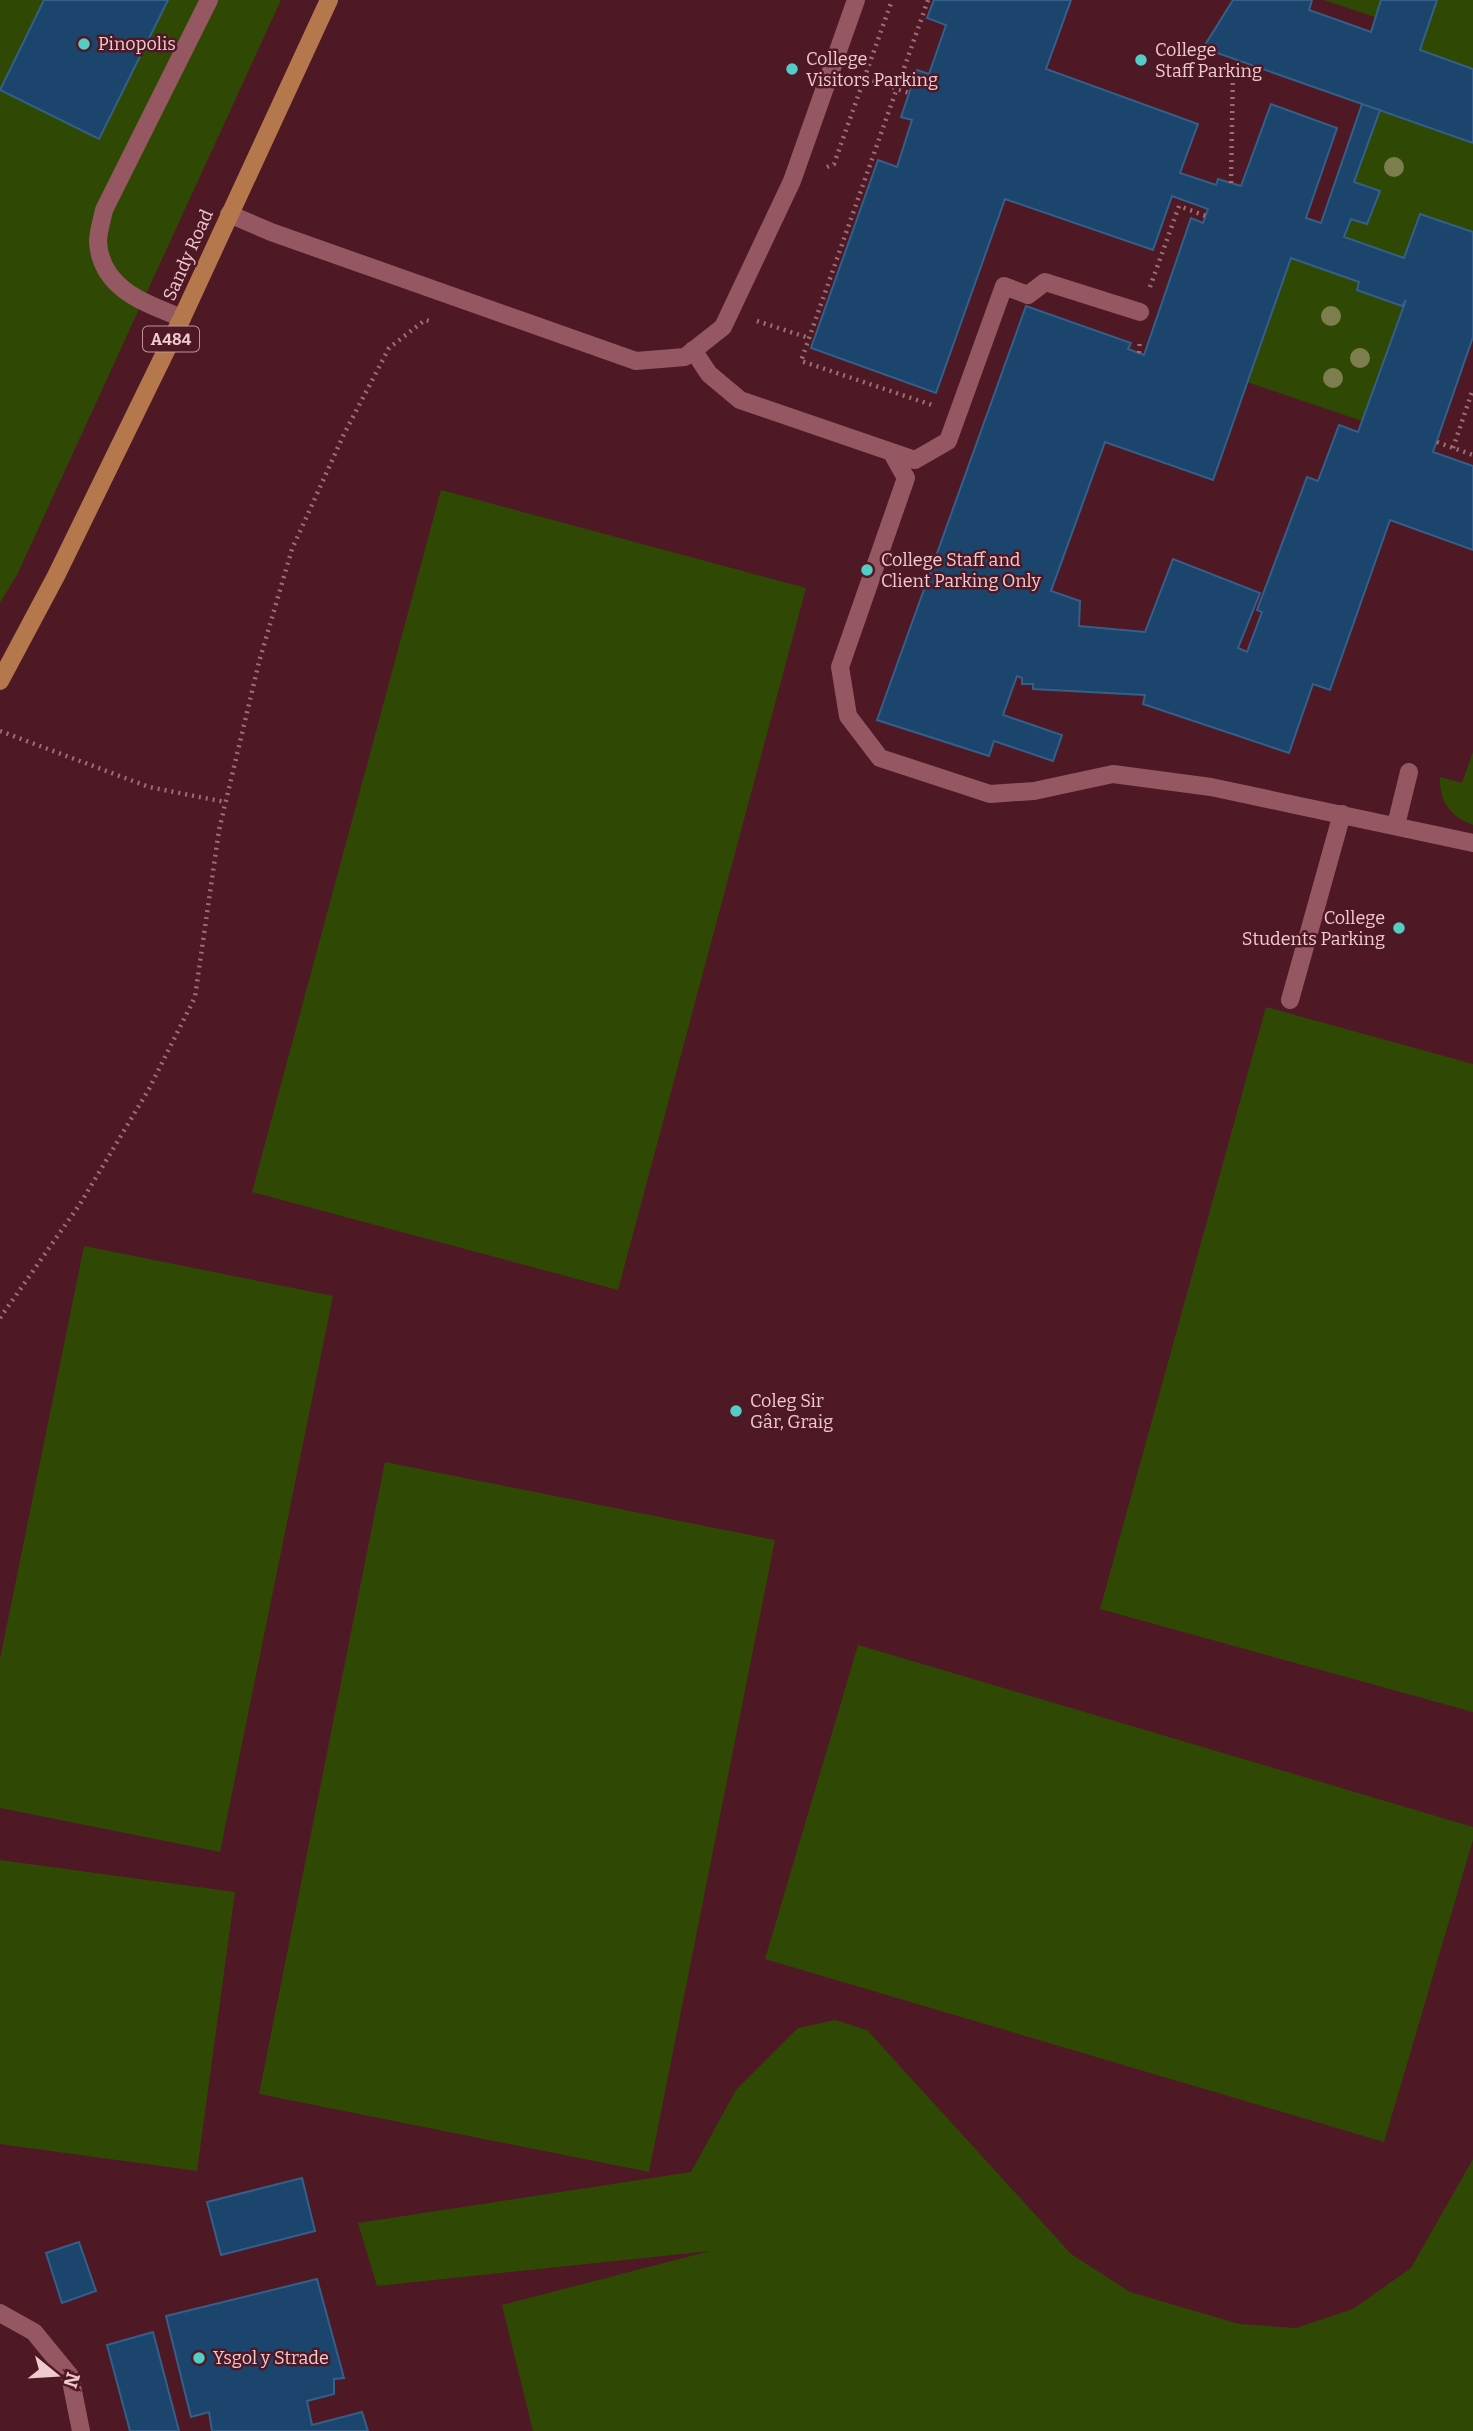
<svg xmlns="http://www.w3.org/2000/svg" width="1473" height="2431" viewBox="0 0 1473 2431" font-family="Bitter,serif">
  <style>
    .green { fill: #2f4905 }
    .building { fill: #1b456d; stroke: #355f88; stroke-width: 2; fill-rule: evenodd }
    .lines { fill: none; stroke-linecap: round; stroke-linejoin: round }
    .path { stroke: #9c6e77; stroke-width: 4.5; stroke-dasharray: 2 5; stroke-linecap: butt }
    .minor { stroke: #955862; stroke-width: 18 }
    .major { stroke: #b5784c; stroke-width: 18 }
    .tree { fill: #7d7e4d }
    .poi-dot { fill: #54cdc6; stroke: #4f1825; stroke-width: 2.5 }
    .labels { text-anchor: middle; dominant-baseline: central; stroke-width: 5; stroke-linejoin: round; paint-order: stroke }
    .shield { fill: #4f1825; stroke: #bf959c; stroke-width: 2 }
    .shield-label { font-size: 16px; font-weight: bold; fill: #efcacf }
    .poi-label { font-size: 18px; fill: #efcacf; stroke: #4f1825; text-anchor: start }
    .street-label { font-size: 18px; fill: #efcacf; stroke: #4f1825 }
  </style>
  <rect width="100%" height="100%" fill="#4f1825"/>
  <path class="green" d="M0 0H281L17 575 0 603Z
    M1324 0H1381L1375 17Z
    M1437 0H1473V69L1420 50Z
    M1380 110 1473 143V232L1420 214 1404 258 1344 237 1351 219 1367 224 1379 191 1354 182Z
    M1291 258 1359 282 1357 290 1402 306 1406 300 1362 421 1247 382Z
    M441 490 806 588 618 1290 252 1192Z
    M1473 752V825C1450 816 1439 801 1440 777L1462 783Z
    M1266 1007 1473 1064V1712L1100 1609Z
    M84 1246 333 1296 220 1852 0 1808V1659Z
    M385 1462 775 1540 649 2172 259 2094Z
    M858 1645 1473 1827V1840L1384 2142 765 1959Z
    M0 1860 235 1892 197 2171 0 2144Z
    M835 2020 867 2030 1071 2254 1130 2292 1239 2324 1296 2328 1353 2309 1411 2268 1473 2159V2431H533L502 2305 710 2251 377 2286 358 2223 691 2172 736 2090 798 2028Z"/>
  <path class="building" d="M44 0H168L99 139 0 90Z
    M934 0H1071L1046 69 1198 124 1180 173 1216 185 1218 179 1241 186 1271 104 1337 128 1306 218 1321 223 1362 104 1380 110 1354 182 1380 191 1367 224 1351 219 1344 237 1404 258 1420 214 1473 232V337L1433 452 1473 466V550L1390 520 1330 690 1313 684 1289 753 1143 704 1145 695 1033 689V684H1022V678L1017 676 1003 715 1062 735 1053 761 994 741 989 756 877 720 1026 306 1131 343 1128 349 1144 355 1191 218 1203 223 1208 209 1172 196 1153 250 1005 199 936 393 811 348 878 160 897 167 912 120 901 117 917 70 929 74 946 25 927 18ZM1291 258 1359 282 1357 290 1402 306 1406 300 1358 432 1339 425 1318 481 1307 477 1257 610 1262 612 1247 652 1238 648 1260 593 1173 559 1145 632 1079 626 1080 601 1051 591 1105 442 1213 480Z
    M1233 0H1312L1309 10 1371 32 1381 0H1437L1420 50 1473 69V143L1203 48Z
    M302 2178 315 2231 221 2255 207 2202Z
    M79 2242 96 2291 62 2303 46 2253Z
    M317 2279 344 2378 334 2379V2394L307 2401 312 2425 362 2412 368 2431H212L209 2412 191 2417 166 2316Z
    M153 2332 179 2431H130L107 2345Z"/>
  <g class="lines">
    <path class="path" d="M928 0 801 361 932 405
      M866 78 909 93
      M827 167 834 164 892 0
      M1231 183 1233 70
      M1150 287 1179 206 1206 216
      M757 321 809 338
      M1139 353 1140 339
      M1437 442 1473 455
      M1453 448 1473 389
      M0 731 149 787 225 802
      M0 1318 80 1204 149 1089 195 997 219 830 259 662 292 549 344 434 389 348 425 320 429 321"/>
    <path class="minor" d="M229 214 271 232 636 361 685 357 723 327 792 181 856 0
      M182 318C145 303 101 289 98 242 98 232 102 220 104 210L209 0
      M693 350 709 374 740 400 915 460 948 441 1004 286 1028 295 1045 282 1140 312
      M892 453 906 478 840 667 848 716 880 758 990 794 1034 791 1113 774 1211 787 1473 843
      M1396 825 1409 772
      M1290 1000 1342 814
      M0 2313 34 2332 70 2376 81 2431"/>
    <path class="major" d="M0 681 56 576 182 318 329 0"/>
  </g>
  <g class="tree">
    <circle cx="1394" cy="167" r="10"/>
    <circle cx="1331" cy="316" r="10"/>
    <circle cx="1360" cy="358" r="10"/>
    <circle cx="1333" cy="378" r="10"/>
  </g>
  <g class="poi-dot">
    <circle cx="84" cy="44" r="7"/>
    <circle cx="1141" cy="60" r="7"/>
    <circle cx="792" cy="69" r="7"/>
    <circle cx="867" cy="570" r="7"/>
    <circle cx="1399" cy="928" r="7"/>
    <circle cx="736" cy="1411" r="7"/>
    <circle cx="199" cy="2358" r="7"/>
  </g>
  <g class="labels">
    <rect class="shield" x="143" y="326.5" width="56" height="25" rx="5"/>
    <g class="shield-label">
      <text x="171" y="339">A484</text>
    </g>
    <g class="poi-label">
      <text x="98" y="44">Pinopolis</text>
      <text x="1155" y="50">College<tspan x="1155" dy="21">Staff Parking</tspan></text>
      <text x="806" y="59">College<tspan x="806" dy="21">Visitors Parking</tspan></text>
      <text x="881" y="560">College Staff and<tspan x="881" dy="21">Client Parking Only</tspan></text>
      <text x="1385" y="918" text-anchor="end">College<tspan x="1385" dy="21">Students Parking</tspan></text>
      <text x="750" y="1401">Coleg Sir<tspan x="750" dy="21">Gâr, Graig</tspan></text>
      <text x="213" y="2358">Ysgol y Strade</text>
    </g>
    <g class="street-label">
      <text transform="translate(188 255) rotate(-66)">Sandy Road</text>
    </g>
  </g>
  <g transform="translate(56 2375) rotate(108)" stroke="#4f1825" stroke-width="5" paint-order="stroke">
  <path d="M0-5L12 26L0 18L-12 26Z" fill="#efcacf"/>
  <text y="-10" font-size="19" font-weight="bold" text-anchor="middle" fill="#efcacf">N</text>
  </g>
</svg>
